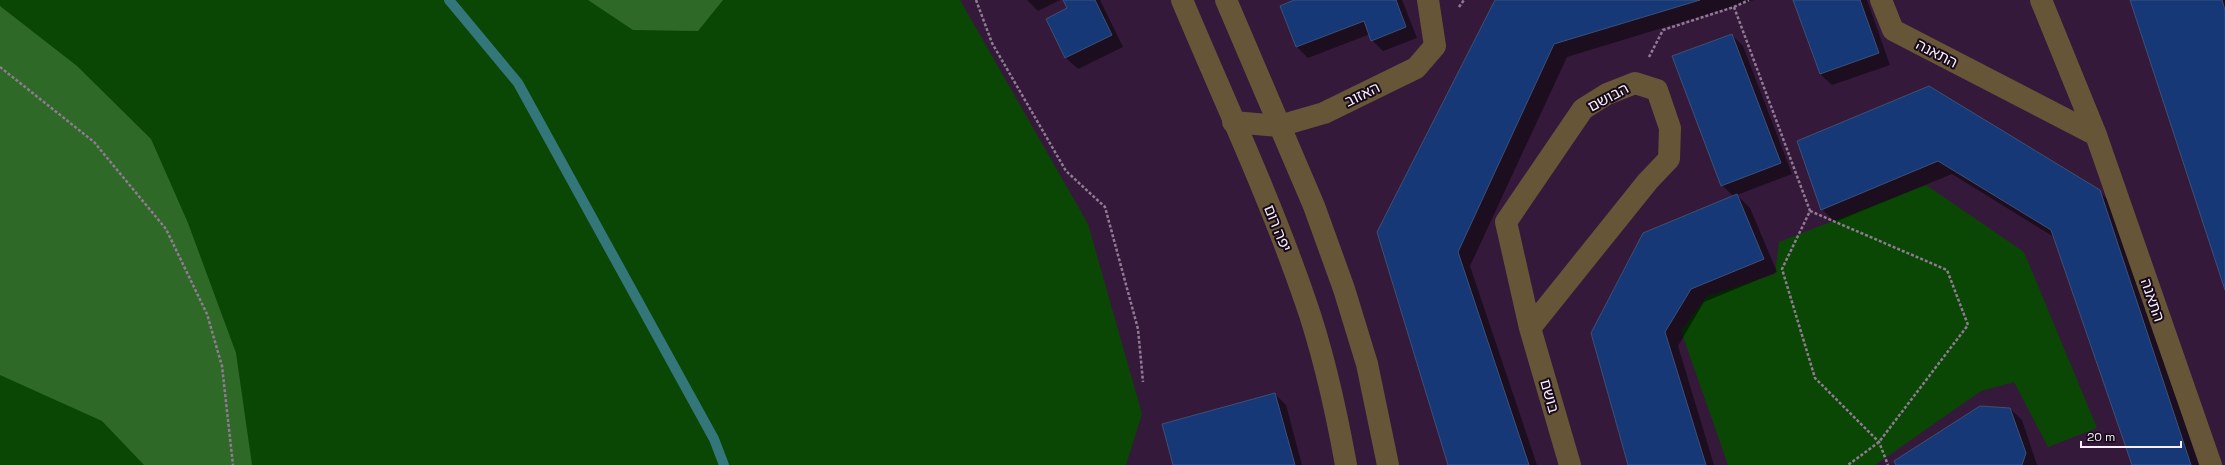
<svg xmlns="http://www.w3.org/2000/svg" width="2225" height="465" viewBox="0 0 2225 465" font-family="'Space Grotesk','Noto Sans Hebrew',sans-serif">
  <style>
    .green { fill: #0b4704 }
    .forest { fill: #2f6928 }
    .shadow { fill: #0007 }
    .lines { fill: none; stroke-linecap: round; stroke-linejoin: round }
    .stream { stroke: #33777b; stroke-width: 10 }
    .building { fill: #173876; stroke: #3c5176 }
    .path { stroke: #907b94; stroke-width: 2.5; stroke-dasharray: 3 2; stroke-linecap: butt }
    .minor { stroke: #665536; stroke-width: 22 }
    .tertiary { stroke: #665536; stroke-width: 22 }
    .labels { text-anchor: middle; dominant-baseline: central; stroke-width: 4; stroke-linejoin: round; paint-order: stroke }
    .street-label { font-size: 15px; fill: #fceeff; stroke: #160a18 }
  </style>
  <rect width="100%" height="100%" fill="#35193a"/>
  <path class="green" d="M0 0H960L1088 224 1142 414 1126 465H0Z
    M1926 185 2024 252 2097 428 2048 447 2014 382 1981 391 1875 465H1728L1681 331 1707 296 1775 274 1779 242Z"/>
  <path class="forest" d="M588 0H723L698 31 633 30Z
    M0 6 77 66 151 139 188 223 236 353 252 465H144L102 421 0 375Z"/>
  <path class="shadow" d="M1027 0H1060L1038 11Z
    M1064 0H1100L1123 47 1078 69 1066 58 1047 19 1068 9Z
    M1297 0H1402L1417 38 1383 51 1372 40 1370 34 1308 58 1297 47Z
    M1496 0H1754L1567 57 1470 266 1537 465H1449L1378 232Z
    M1794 0H1867L1890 65 1832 85 1820 74Z
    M2132 0H2225V287Z
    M1732 35 1743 46 1792 174 1737 195 1750 208 1777 272 1704 302 1678 346 1714 465H1629L1592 333 1734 197 1722 185Z
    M1929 87 2099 191 2112 204 2199 465H2133L2054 237 1952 174 1835 222 1822 209Z
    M1275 394 1286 405 1302 465H1174Z
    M2010 409 2022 420 2037 465H1897Z"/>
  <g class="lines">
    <path class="stream" d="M449 0 518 83 714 439 724 465"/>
  </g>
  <path class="building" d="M1063 0H1095L1112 35 1065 58 1046 19 1067 8Z
    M1294 0H1396L1406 27 1371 41 1364 21 1296 47 1280 6Z
    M1495 0H1700L1554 44 1458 252 1529 465H1448L1377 232Z
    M1793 0H1860L1879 53 1820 74Z
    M2130 0H2222L2225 10V290Z
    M1732 34 1781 163 1721 186 1672 56Z
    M1929 86 2100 190 2191 465H2132L2051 230 1938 161 1821 210 1797 141Z
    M1737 194 1764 259 1691 289 1665 332 1706 465H1628L1591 333 1643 233Z
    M1275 393 1295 465H1173L1162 424Z
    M1980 406 2010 408 2026 453 2022 465H1896L1894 461Z"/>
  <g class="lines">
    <path class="path" d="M976 0 992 43 1066 171 1105 207 1138 329 1143 382
      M1459 7 1464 0
      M1734 7 1749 0
      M1649 57 1663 30 1734 7 1810 211 1782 269 1815 378 1879 442 1888 465
      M0 67 94 142 166 229 207 314 222 366 233 465
      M1810 211 1947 270 1968 325 1879 442 1848 465"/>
    <path class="minor" d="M1881 0 1893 30 2096 135
      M2041 0 2096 135 2211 465
      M1233 122 1279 126 1324 113 1416 68 1435 46 1428 0
      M1530 328 1648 181 1669 159 1670 128 1657 90 1635 83 1607 94 1583 109 1506 222 1530 328 1570 465"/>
    <path class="tertiary" d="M1182 0C1224 100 1270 198 1305 300 1324 354 1336 410 1346 465
      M1226 0 1314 206 1344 289 1367 364 1388 465"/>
  </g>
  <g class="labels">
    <g class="street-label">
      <text transform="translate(1937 53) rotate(27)">התאנה</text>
      <text transform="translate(1362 94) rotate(-26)">האזוב</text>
      <text transform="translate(1608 97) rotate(-28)">הבושם</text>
      <text transform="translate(1278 228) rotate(68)">יפה רום</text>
      <text transform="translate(2153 300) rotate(71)">התאנה</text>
      <text transform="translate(1550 396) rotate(74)">בושם</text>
    </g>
  </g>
  <path d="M2081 441v6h100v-6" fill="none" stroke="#fceeff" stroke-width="2"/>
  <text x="2087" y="441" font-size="12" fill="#fceeff" stroke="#160a18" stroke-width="3" paint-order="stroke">20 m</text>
</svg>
